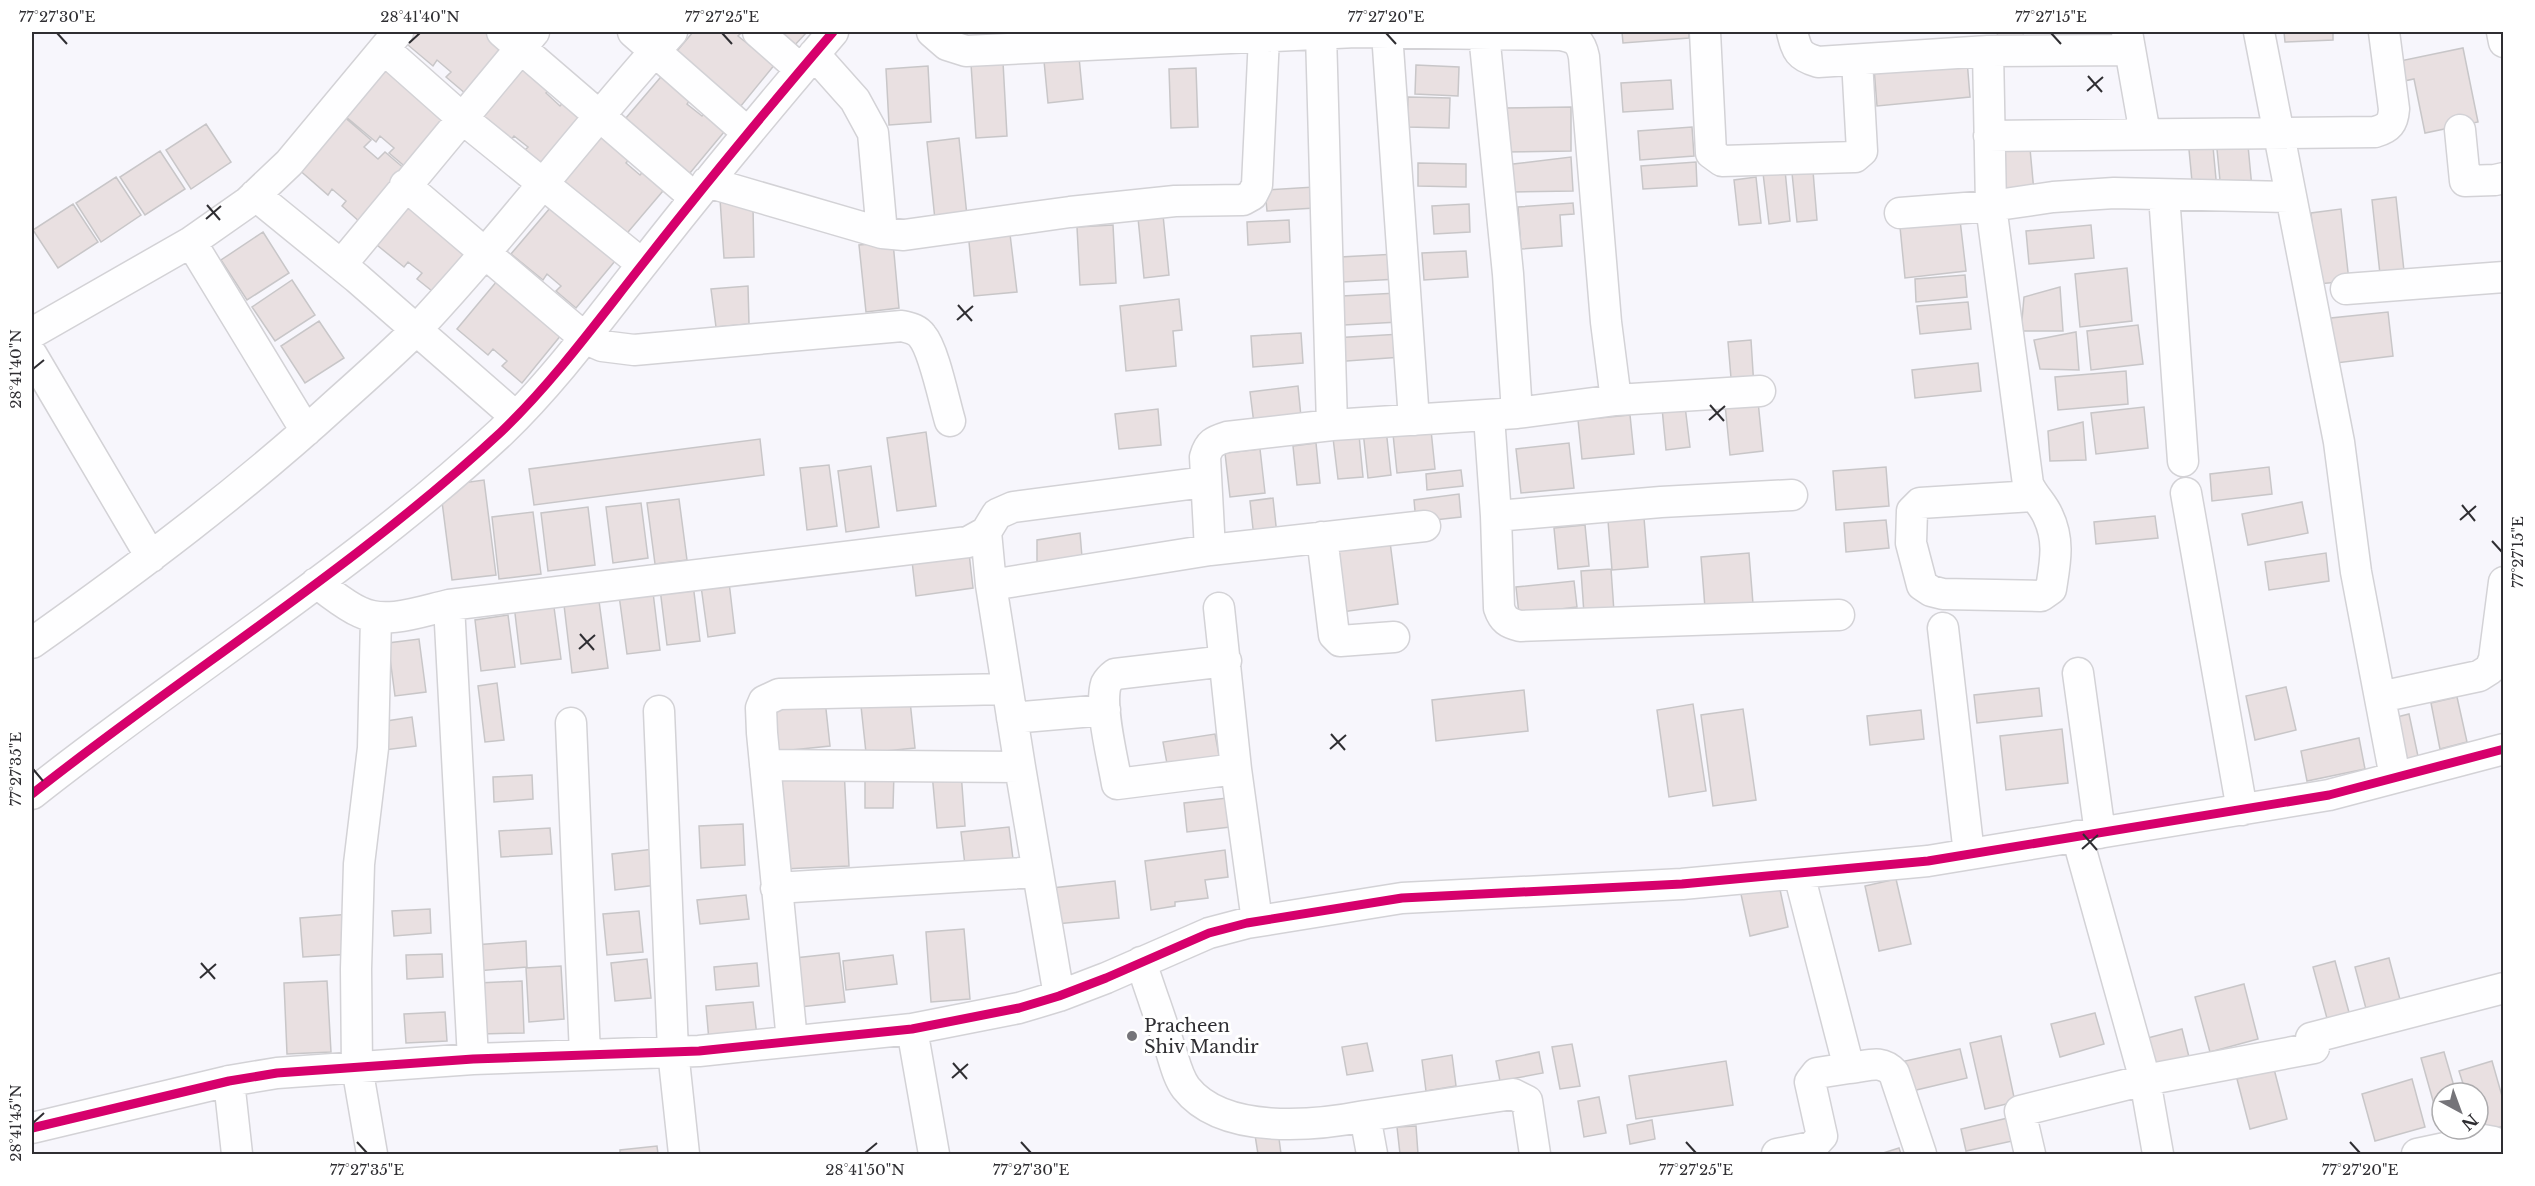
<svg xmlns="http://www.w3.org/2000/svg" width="2535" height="1186" viewBox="0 0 2535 1186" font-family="'Libre Baskerville',serif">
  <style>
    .building { fill: #e9e0e1; stroke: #c8c6c8; stroke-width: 1.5 }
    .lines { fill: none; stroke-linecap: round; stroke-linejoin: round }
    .minor-casing { stroke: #d3d2d6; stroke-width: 33 }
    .minor { stroke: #fefeff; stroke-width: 30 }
    .cycleway-casing { stroke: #fff; stroke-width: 13 }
    .cycleway { stroke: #d6006c; stroke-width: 9 }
    .ticks { fill: none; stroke: #2f2e32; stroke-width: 2 }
    .poi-dot { fill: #757479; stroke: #fff; stroke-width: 2 }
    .labels { text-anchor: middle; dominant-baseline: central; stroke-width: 6; stroke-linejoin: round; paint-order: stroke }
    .poi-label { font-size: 18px; fill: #2f2e32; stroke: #fff; text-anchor: start }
    .neatline { fill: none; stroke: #2f2e32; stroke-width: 2 }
    .ticks-label { font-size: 15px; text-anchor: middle; fill: #2f2e32 }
  </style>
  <rect width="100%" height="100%" fill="#f7f6fc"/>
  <path class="building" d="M408 32H500L511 41 466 94 446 77 451 72 437 60 433 66 402 40Z
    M693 32H742L738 36 753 48 759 40 780 58 736 112 671 58Z
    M776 32H807L793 47Z
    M1622 32H1689V38L1623 43Z
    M1997 32H2023L2024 43 1999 45Z
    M2050 32H2077L2078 38 2051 41Z
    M2284 32H2333V40L2285 42Z
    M2463 48 2478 122 2425 133 2414 79 2404 81 2400 61Z
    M1079 57 1083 99 1048 103 1044 61Z
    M1967 60 1970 97 1877 106 1874 68Z
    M389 62 419 87 412 94 427 106 454 117 409 170 389 153 394 148 380 136 376 142 345 116Z
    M523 62 552 86 546 93 560 106 567 98 588 116 543 169 523 152 528 147 514 136 510 141 479 115Z
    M1003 62 1007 136 976 138 971 64Z
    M1416 65 1459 67 1458 96 1415 94Z
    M928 66 931 122 889 125 886 69Z
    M1196 68 1198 127 1171 128 1169 69Z
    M665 72 693 96 687 104 702 116 708 108 729 126 685 179 620 125Z
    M1671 80 1673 109 1623 112 1621 83Z
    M1408 97 1450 98 1449 128 1407 127Z
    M1571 107V151L1502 152V108Z
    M342 115 371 140 364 147 378 159 385 152 406 170 361 223 342 206 346 201 332 189 328 195 297 168Z
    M206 124 231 162 191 189 166 150Z
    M1692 127 1694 156 1640 160 1638 131Z
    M603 131 632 156 626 163 640 175 647 167 668 185 623 238 603 222 608 217 594 205 590 210 558 184Z
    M2247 135 2252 188 2221 191 2216 139Z
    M2212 136 2217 190 2193 192 2188 139Z
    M959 138 967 216 935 220 927 142Z
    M2029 138 2034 192 2004 196 1998 141Z
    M160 151 185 189 145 215 120 177Z
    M1571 157 1573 191 1513 192 1505 165Z
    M1696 162 1697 186 1643 189 1641 166Z
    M1418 163 1466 164V187L1418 186Z
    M1785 170 1790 221 1769 224 1763 173Z
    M1813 171 1817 220 1797 222 1792 173Z
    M116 177 141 215 101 242 76 203Z
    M1756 177 1761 223 1739 225 1734 180Z
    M1314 187 1315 208 1267 211 1265 190Z
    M411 194 472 250 437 295 417 279 422 273 408 262 404 267 372 241Z
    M2396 197 2404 271 2380 274 2372 200Z
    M720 199 753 207 754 257 724 258Z
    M556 201 579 232 593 244 599 237 620 255 576 308 556 291 561 286 547 274 543 280 511 254Z
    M1573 203 1574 214 1560 215 1562 246 1521 249 1518 207Z
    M73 204 98 242 58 268 33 230Z
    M1469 204 1470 232 1434 234 1432 206Z
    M2341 209 2349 281 2318 284 2311 213Z
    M1163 215 1169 275 1144 278 1138 218Z
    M1289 220 1290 242 1248 245 1247 222Z
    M1960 220 1966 271 1905 278 1900 227Z
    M1113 225 1116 283 1080 285 1077 227Z
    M2091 225 2094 258 2029 264 2026 231Z
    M1009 226 1017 292 974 296 968 231Z
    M263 232 289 273 247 300 221 260Z
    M893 242 899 308 866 312 859 245Z
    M1466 251 1468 277 1424 280 1422 253Z
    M1397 254 1398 279 1342 282 1340 257Z
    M2127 268 2132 321 2080 327 2075 274Z
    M502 275 531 299 525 307 539 319 545 311 566 329 522 383 502 366 507 361 493 349 488 355 457 329Z
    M1965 275 1967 297 1916 302 1915 279Z
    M292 280 315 315 275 341 252 307Z
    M748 286 749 324 716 327 711 289Z
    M2060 287 2063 331H2021L2024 297Z
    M1397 293 1399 322 1344 325 1342 296Z
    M1179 299 1182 330 1173 331 1176 366 1126 371 1120 306Z
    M1968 302 1971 329 1920 334 1917 306Z
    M2388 312 2393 356 2336 363 2331 318Z
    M319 321 344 358 305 383 281 346Z
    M2138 325 2143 364 2091 370 2087 331Z
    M2076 332 2079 370 2040 369 2034 340Z
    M1301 333 1303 363 1253 367 1251 336Z
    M1401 334 1402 357 1333 362 1332 338Z
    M1751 340 1754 388 1732 390 1728 342Z
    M1978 363 1981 391 1915 398 1912 370Z
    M2126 371 2128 404 2058 410 2055 377Z
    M1298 386 1302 427 1255 432 1250 392Z
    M1758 401 1763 451 1730 455 1725 404Z
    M1685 406 1690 447 1666 450 1662 408Z
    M2144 407 2148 448 2096 454 2091 413Z
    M1158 409 1161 445 1119 449 1115 414Z
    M1630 415 1634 454 1582 459 1578 420Z
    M2083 422 2086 460 2050 461 2048 431Z
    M1386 429 1391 475 1368 478 1363 431Z
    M1431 430 1435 469 1397 473 1393 434Z
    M926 432 936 506 897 511 887 438Z
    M1359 435 1363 477 1338 479 1333 438Z
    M760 439 764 475 534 505 529 469Z
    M1316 443 1320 483 1297 485 1293 446Z
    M1569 443 1574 488 1521 493 1516 449Z
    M1260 449 1265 493 1230 497 1225 453Z
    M829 465 837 526 807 530 800 468Z
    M871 466 879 527 846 532 838 471Z
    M1886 467 1889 506 1836 510 1833 471Z
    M2269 467 2272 494 2212 501 2210 474Z
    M1461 470 1463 486 1427 490 1426 474Z
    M484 480 496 575 452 580 440 486Z
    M1459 494 1461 517 1416 522 1414 500Z
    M1273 498 1277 535 1254 538 1250 501Z
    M679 499 687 560 655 564 647 503Z
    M2302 502 2308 533 2248 545 2242 514Z
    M641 503 648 558 613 563 606 507Z
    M588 507 595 565 548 571 541 513Z
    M533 512 541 574 499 579 492 517Z
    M2155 516 2158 538 2096 544 2094 522Z
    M1644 518 1648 567 1612 570 1608 521Z
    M1886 520 1889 548 1846 552 1844 523Z
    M1585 525 1589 566 1558 569 1554 528Z
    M1080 533 1082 557 1037 562V540Z
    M1389 534 1398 604 1342 612 1332 542Z
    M969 553 973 588 916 596 912 561Z
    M1749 553 1753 604 1705 608 1701 557Z
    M2326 553 2329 581 2269 590 2265 562Z
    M1611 569 1614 612 1584 614 1581 571Z
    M1574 581 1577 607 1519 614 1516 587Z
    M729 582 735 633 708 637 701 586Z
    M652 584 660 650 627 654 618 588Z
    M693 584 700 641 667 645 660 589Z
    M553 600 561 659 521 664 514 605Z
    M599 601 608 668 572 673 564 605Z
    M508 615 515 667 481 671 475 620Z
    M419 639 426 692 395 696 388 643Z
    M497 683 504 740 485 742 478 686Z
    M2286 687 2296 730 2255 740 2246 696Z
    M2039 688 2042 716 1977 723 1974 695Z
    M1524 690 1528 731 1436 741 1432 700Z
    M2457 697 2467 742 2440 749 2431 703Z
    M825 700 830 746 772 752 767 707Z
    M910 701 915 748 866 753 861 706Z
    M1693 704 1706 791 1669 797 1657 710Z
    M1743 709 1756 800 1713 806 1701 715Z
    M1921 710 1924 739 1870 745 1867 716Z
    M2409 714 2419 761 2400 766 2389 719Z
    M412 717 416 746 384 750 380 722Z
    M2062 729 2068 783 2006 790 2000 736Z
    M1215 734 1220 760 1168 769 1163 742Z
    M2359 738 2365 769 2307 781 2301 751Z
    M844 769 849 866 783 869 779 772Z
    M865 772H894L893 808H865Z
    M961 772 965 826 937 828 932 773Z
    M532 775 533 799 494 802 493 777Z
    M1236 797 1239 826 1187 832 1184 803Z
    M743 824 745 865 701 868 699 826Z
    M1009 827 1013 859 965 865 961 832Z
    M550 828 552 854 501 857 499 831Z
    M654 849 657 885 615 890 612 854Z
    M1225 850 1228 877 1205 880 1208 898 1175 902V906L1151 910 1145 861Z
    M1896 879 1911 944 1879 951 1865 886Z
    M1115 881 1119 918 1056 924 1052 888Z
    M1779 885 1788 927 1750 936 1741 894Z
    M746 895 749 919 700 924 697 900Z
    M430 909 431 933 394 936 392 911Z
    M639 911 643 952 607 955 603 914Z
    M351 914 353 954 303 957 300 918Z
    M964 929 970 999 931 1002 926 932Z
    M526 941 527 967 476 971 474 945Z
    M839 953 845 1002 800 1007 795 958Z
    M442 954 443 977 407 979 406 955Z
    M893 955 897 984 846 990 843 961Z
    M2389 958 2403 1011 2369 1020 2355 967Z
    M647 959 651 998 615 1001 611 963Z
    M2335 961 2350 1016 2328 1022 2313 967Z
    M757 963 759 986 716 990 714 967Z
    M561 966 564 1019 529 1022 526 968Z
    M327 981 331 1052 287 1054 284 983Z
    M522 981 524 1033 480 1034 478 983Z
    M2244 984 2258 1039 2210 1052 2195 997Z
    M753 1002 757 1036 709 1041 706 1006Z
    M445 1012 447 1041 406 1043 404 1014Z
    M2095 1013 2104 1044 2060 1057 2051 1024Z
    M2182 1029 2189 1057 2148 1069 2140 1040Z
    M2001 1036 2015 1102 1985 1109 1970 1043Z
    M1367 1043 1373 1071 1347 1075 1342 1047Z
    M1572 1044 1580 1086 1560 1089 1552 1047Z
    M1960 1049 1967 1078 1912 1091 1905 1061Z
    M1539 1052 1543 1073 1500 1081 1496 1061Z
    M2444 1052 2456 1093H2442V1121L2439 1122 2421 1058Z
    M1452 1055 1456 1086 1426 1091 1422 1060Z
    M1726 1061 1733 1105 1636 1119 1629 1076Z
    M2492 1061 2504 1103V1126L2477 1134 2478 1093H2466L2459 1071Z
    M2274 1069 2287 1119 2250 1129 2237 1079Z
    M2412 1079 2425 1127 2375 1141 2362 1094Z
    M1599 1097 1606 1133 1584 1137 1578 1101Z
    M2012 1117 2017 1140 1966 1151 1961 1129Z
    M1652 1120 1655 1139 1630 1144 1627 1125Z
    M1416 1126 1418 1154H1400L1397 1127Z
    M1278 1131 1281 1154H1258L1255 1135Z
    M657 1146 658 1154H620V1150Z
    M1899 1148 1901 1154H1880Z"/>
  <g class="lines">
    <defs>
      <path id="minor" d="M502 32 695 198
        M633 32 748 133
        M758 32 800 69
        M932 32 947 45 966 51 1356 32 1561 35C1576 38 1581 42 1584 57L1606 322 1616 400
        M1705 32 1711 153 1722 161 1855 157 1862 151 1857 60
        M1792 32C1797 51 1798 56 1818 62L1988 51 2130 50
        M2127 32 2145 134
        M2259 32 2339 442 2356 572 2395 777
        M2502 32 2504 42
        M1387 33 1414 420
        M1321 34 1332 425
        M1484 34 1508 274 1517 413
        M384 49 463 119 642 264
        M1988 51 1991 206 2028 484C2033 496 2043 504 2048 516 2060 541 2055 563 2051 589L2041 596 1943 594 1931 591 1922 585 1911 543 1912 511 1920 503 2033 496
        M814 54 855 100 873 133 882 233
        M2460 130 2465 181 2495 180 2504 178
        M1989 136 2375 132C2389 128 2393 123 2394 109L2384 32
        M707 182 882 233 904 235 1070 212 1175 201 1243 200 1252 195 1257 185 1264 37
        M405 185 586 339 602 346 634 350 902 326C910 328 917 329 922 336 934 350 944 401 950 421
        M255 195 357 278 516 417
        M2164 195 2183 461
        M1900 213 1991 206 2053 197 2114 193 2291 197
        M191 242 306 431
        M341 265 534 32
        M2346 289 2504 277
        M32 333 191 242 248 202 289 163 398 32
        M32 355 151 557
        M1489 416 1496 516 1499 608C1503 620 1508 623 1520 626L1839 615
        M2186 493 2242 810
        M1496 516 1661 502 1792 495
        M986 532 991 585 1020 767 1059 996
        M1322 537 1334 635 1340 641 1394 637
        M1210 550 1205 457C1209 443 1214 441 1227 437L1332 425 1517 413 1616 400 1760 391
        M316 583C330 592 344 605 360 612 386 625 422 611 449 605L968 542 986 532 997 514 1013 507 1205 482
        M991 585 1210 550 1425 526
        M449 605 473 1059
        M1219 608 1236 769 1257 921
        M1943 628 1969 854
        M32 643C138 568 242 490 338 402 365 378 392 354 418 328 507 233 585 128 672 32
        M1226 661 1115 674C1111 677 1108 680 1106 684 1099 706 1113 760 1117 784L1236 769
        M2078 673 2100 833
        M2380 697 2479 676 2490 669 2494 659 2504 582
        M659 711 673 1051 684 1154
        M1012 718 1105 710
        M571 723 585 1055
        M765 765 1020 767
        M32 794C186 672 356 567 501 432 555 380 599 319 645 261 706 183 769 107 833 32
        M2077 836 2145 1080 2158 1154
        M1799 874 1849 1068C1867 1067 1880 1058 1894 1073L1921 1154
        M776 888 1038 872
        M1141 962C1150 990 1160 1017 1169 1045 1174 1059 1177 1076 1186 1088 1223 1135 1314 1126 1365 1116L1372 1154
        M912 1029 934 1154
        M2311 1038 2504 988
        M792 1041 762 733 761 708 764 701 779 694 1007 689
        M229 1081 237 1154
        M1365 1116 1513 1094 1527 1101 1535 1154
        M32 1128 229 1081 277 1073 473 1059 699 1051 912 1029 1019 1008 1059 996 1106 978 1209 933 1247 923 1402 898 1682 884 1928 861 2329 795 2504 749
        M372 1154 357 1067 356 969 359 864 373 748 376 617
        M1777 1154 1812 1147 1822 1136 1810 1082 1817 1073 1849 1068
        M2030 1154 2020 1111 2145 1080 2314 1048
        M2417 1154 2483 1140 2494 1142 2504 1152"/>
    </defs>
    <use href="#minor" class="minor-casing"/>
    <use href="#minor" class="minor"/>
    <defs>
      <path id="cycleway" d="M32 794C186 672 356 567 501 432 555 380 599 319 645 261 706 183 769 107 833 32
        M32 1128 229 1081 277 1073 473 1059 699 1051 912 1029 1019 1008 1059 996 1106 978 1209 933 1247 923 1402 898 1682 884 1928 861 2329 795 2504 749"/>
    </defs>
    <use href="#cycleway" class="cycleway-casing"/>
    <use href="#cycleway" class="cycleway"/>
  </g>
  <path class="ticks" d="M57 33 67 44M722 33 732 44M1386 33 1396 44M2051 33 2061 44M409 43 420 33M2088 76 2102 92M2087 91 2103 77M207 205 220 220M206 219 221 206M958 305 972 321M957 320 973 306M33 369 44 360M1710 405 1724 421M1709 420 1725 406M2462 505 2475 521M2460 520 2476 506M2492 541 2502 552M580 634 594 650M579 649 595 635M1331 734 1345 750M1330 749 1346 735M33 769 43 781M2083 834 2097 850M2082 849 2098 835M201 963 215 979M200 978 216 964M953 1063 967 1079M952 1078 968 1064M33 1123 44 1113M357 1142 367 1153M1021 1142 1031 1153M1686 1142 1696 1153M2350 1142 2360 1153M865 1153 877 1143"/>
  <circle class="poi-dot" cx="1132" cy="1036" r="6"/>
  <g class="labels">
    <g class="poi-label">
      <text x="1144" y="1026">Pracheen<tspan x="1144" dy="21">Shiv Mandir</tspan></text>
    </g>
  </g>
  <rect width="2535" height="1186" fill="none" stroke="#ffffff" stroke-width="66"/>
  <g transform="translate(2460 1111) rotate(139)"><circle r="28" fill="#ffffff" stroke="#acabad" stroke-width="1.5"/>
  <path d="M0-4.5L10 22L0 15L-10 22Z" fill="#757479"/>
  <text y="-9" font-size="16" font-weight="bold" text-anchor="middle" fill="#2f2e32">N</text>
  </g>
  <rect x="33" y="33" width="2469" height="1120" class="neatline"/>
  <g class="ticks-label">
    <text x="57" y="22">77°27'30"E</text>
    <text x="420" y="22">28°41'40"N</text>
    <text x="722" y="22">77°27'25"E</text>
    <text x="1386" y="22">77°27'20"E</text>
    <text x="2051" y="22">77°27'15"E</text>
    <text transform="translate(16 369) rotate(-90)" y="5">28°41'40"N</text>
    <text transform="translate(2518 552) rotate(-90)" y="5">77°27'15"E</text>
    <text transform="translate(16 769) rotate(-90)" y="5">77°27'35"E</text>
    <text transform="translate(16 1123) rotate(-90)" y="5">28°41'45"N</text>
    <text x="367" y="1175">77°27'35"E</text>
    <text x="865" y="1175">28°41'50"N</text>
    <text x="1031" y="1175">77°27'30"E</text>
    <text x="1696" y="1175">77°27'25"E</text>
    <text x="2360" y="1175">77°27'20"E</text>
  </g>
</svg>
